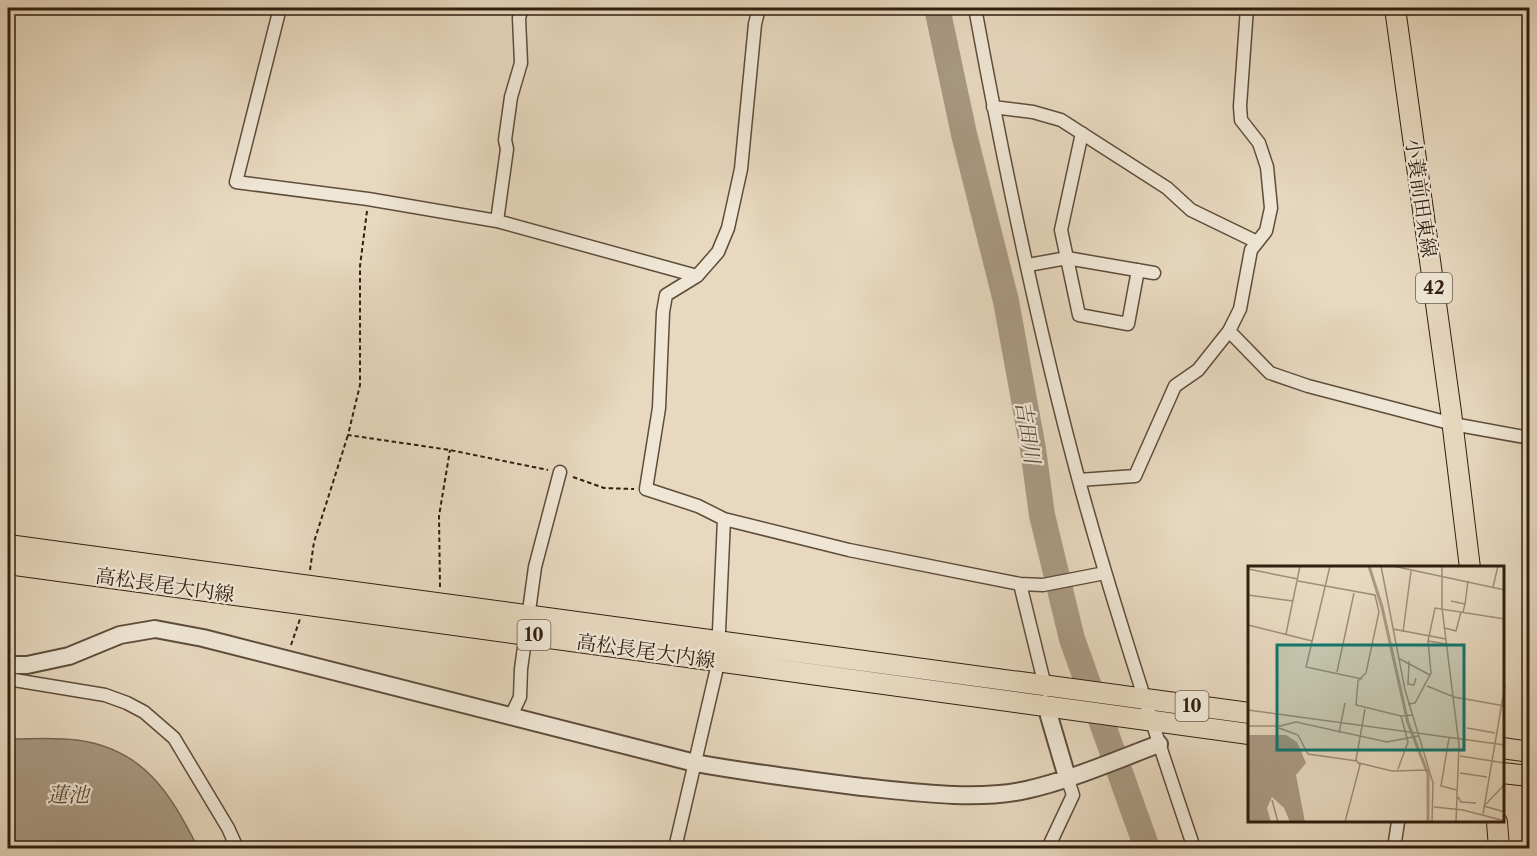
<svg xmlns="http://www.w3.org/2000/svg" width="1537" height="856" viewBox="0 0 1537 856" font-family="'Libre Caslon Text','Noto Serif JP',serif">
  <style>
    .water { fill: #a99983; stroke: #796855; stroke-width: 1.5 }
    .lines { fill: none; stroke-linecap: round; stroke-linejoin: round }
    .river { stroke: #a99983; stroke-width: 26 }
    .minor-casing { stroke: #5e4d3b; stroke-width: 15 }
    .tertiary-casing { stroke: #5e4d3b; stroke-width: 20 }
    .primary-casing { stroke: #311f0f; stroke-width: 22 }
    .path { stroke: #311f0f; stroke-width: 2; stroke-dasharray: 4.5 3; stroke-linecap: butt }
    .minor { stroke: #efe6d5; stroke-width: 12 }
    .tertiary { stroke: #efe6d5; stroke-width: 16 }
    .primary { stroke: #e7d8bf; stroke-width: 20 }
    .labels { text-anchor: middle; dominant-baseline: central; stroke-width: 4.5; stroke-linejoin: round; paint-order: stroke }
    .shield { fill: #efe6d5; stroke: #6a5b4a; stroke-width: 1.5 }
    .shield-label { font-size: 18px; font-weight: bold; fill: #311f0f }
    .street-label { font-size: 20px; fill: #311f0f; stroke: #efe6d5 }
    .water-label { font-size: 21px; font-style: italic; fill: #5b4a38; stroke: #efe6d5 }
    .inset-river { fill: none; stroke: #a99983; stroke-width: 3 }
    .inset-road { fill: none; stroke: #9e8e79; stroke-width: 1.5 }
    .view { fill: #0f766e; fill-opacity: 0.15; stroke: #0f766e; stroke-width: 3 }
    .inset-edge { fill: none; stroke: #311f0f; stroke-width: 3 }
  </style>
  <rect width="100%" height="100%" fill="#e7d8bf"/>
  <filter id="stains"><feTurbulence type="fractalNoise" baseFrequency=".00333" numOctaves="4"/><feColorMatrix values="0 0 0 0 .2 0 0 0 0 .09 0 0 0 0 .02 0 0 0 .5 -.17"/></filter>
  <radialGradient id="worn" r=".72"><stop offset=".6" stop-color="#630" stop-opacity="0"/><stop offset="1" stop-color="#630" stop-opacity=".3"/></radialGradient>
  <path class="water" d="M8 739C30 739 54 737 77 740 144 749 170 793 198 848H8Z"/>
  <g class="lines">
    <path class="river" d="M937 8 964 134 1006 301 1033 449 1042 515 1072 639 1147 848"/>
    <defs>
      <path id="minor" d="M280 8 236 182 368 199 497 221 697 276
        M759 8 755 24 741 169 728 228 718 252 697 276 666 295 663 312 659 408 646 489 698 506 724 519 849 550 1020 584 1043 585 1105 573
        M975 8C1004 166 1037 325 1079 481 1113 605 1153 727 1194 848
        M993 107 1033 112 1061 120 1167 188 1191 210 1257 242
        M1082 133 1061 230 1079 315 1128 324 1138 270
        M497 221 507 149 505 140 511 97 521 63 519 18 522 8
        M1028 265 1067 258 1154 273
        M1229 331 1270 373 1308 386 1453 424 1530 438
        M1079 480 1135 476 1175 386 1198 370 1229 331 1240 309 1251 250 1266 231 1271 208 1267 167 1259 143 1241 120 1240 106 1247 8
        M1020 584 1046 690
        M8 679 105 695 127 703 144 712 174 738 228 828 237 848
        M511 716 520 697 521 669 535 567 560 472
        M675 848 716 672 719 631 724 519
        M1048 848 1073 795 1067 777
        M1394 848 1398 822"/>
      <path id="tertiary" d="M8 665H27L69 656 120 635 155 629 203 638 695 763C750 773 806 780 862 787 912 792 976 801 1026 790 1071 780 1116 760 1159 744
        M1049 706V716L1067 777"/>
      <path id="primary" d="M1395 8 1451 412 1470 568
        M8 545 1249 713
        M8 564 1249 734
        M1502 748 1530 752
        M1502 773 1530 776
        M1497 822 1499 848"/>
    </defs>
    <use href="#minor" class="minor-casing"/>
    <use href="#tertiary" class="tertiary-casing"/>
    <use href="#primary" class="primary-casing"/>
    <path class="path" d="M367 211 360 266V385L348 435 450 450 548 470
      M573 477 604 488 634 489
      M310 570 314 542 348 435
      M440 587 439 516 450 450
      M291 645 300 619"/>
    <use href="#minor" class="minor"/>
    <use href="#tertiary" class="tertiary"/>
    <use href="#primary" class="primary"/>
  </g>
  <g class="labels">
    <g class="shield">
      <rect x="1416" y="273" width="36" height="30" rx="4.5"/>
      <rect x="517.5" y="620" width="33" height="30" rx="4.5"/>
      <rect x="1175.5" y="691" width="33" height="30" rx="4.5"/>
    </g>
    <g class="shield-label">
      <text x="1434" y="288">42</text>
      <text x="534" y="635">10</text>
      <text x="1192" y="706">10</text>
    </g>
    <g class="street-label">
      <text transform="translate(1421 198) rotate(82)">小蓑前田東線</text>
      <text transform="translate(165 585) rotate(8)">高松長尾大内線</text>
      <text transform="translate(646 651) rotate(8)">高松長尾大内線</text>
    </g>
    <g class="water-label">
      <text transform="translate(1028 432) rotate(81)">吉田川</text>
      <text x="68" y="794">蓮池</text>
    </g>
  </g>
  <g transform="translate(1248 566)">
    <rect width="256" height="256" fill="#e7d8bf"/>
    <path d="M0 169H38L49 176 58 197 48 209 57 256H42L36 242 24 231 19 242 23 256H0Z" fill="#a99983"/>
    <path class="inset-river" d="M121 0 134 41 160 157 180 208V256"/>
    <path class="inset-road" d="M82 0 58 101 114 113M133 0 157 124 185 217 184 256M145 0 257 24M194 0V42L211 179 208 256M0 3 50 13M50 15 127 29 131 46 118 107 110 115 108 139 153 150 164 149M245 21 250 0M0 29 45 35M203 35 217 38 215 46M217 38 220 15M0 59 64 75M197 62 208 65 213 46M145 63 198 73M155 66 163 5M38 68 52 0M180 75 199 78M150 92 182 109M161 95 160 118 166 119 168 112M89 106 106 27M179 120 206 131 257 140M160 138 167 137 183 107 180 75 187 42 257 53M0 144 257 179M0 160H32L48 156 139 176 170 170M31 162 50 169 60 188 109 195M219 162 247 167M91 167 97 137M201 172 193 220 209 224M212 190 257 197M111 197 144 205 181 204M150 203 160 176 153 150M212 207 239 211M257 218 236 240 257 246M210 231 213 236 228 237M24 234 30 256M186 241 215 244 257 255M235 248 257 119M97 256 112 199 108 194 117 143"/>
    <path class="view" d="M29 79H216V184H29Z"/>
    <rect width="256" height="256" class="inset-edge"/>
  </g>
  <rect width="1537" height="856" fill="none" stroke="#e7d8bf" stroke-width="30"/>
  <rect x="9" y="9" width="1519" height="838" fill="none" stroke="#311f0f" stroke-width="3"/>
  <rect x="15" y="15" width="1507" height="826" fill="none" stroke="#311f0f" stroke-width="1.5"/>
  <rect width="100%" height="100%" filter="url(#stains)"/>
  <rect width="100%" height="100%" fill="url(#worn)"/>
</svg>
